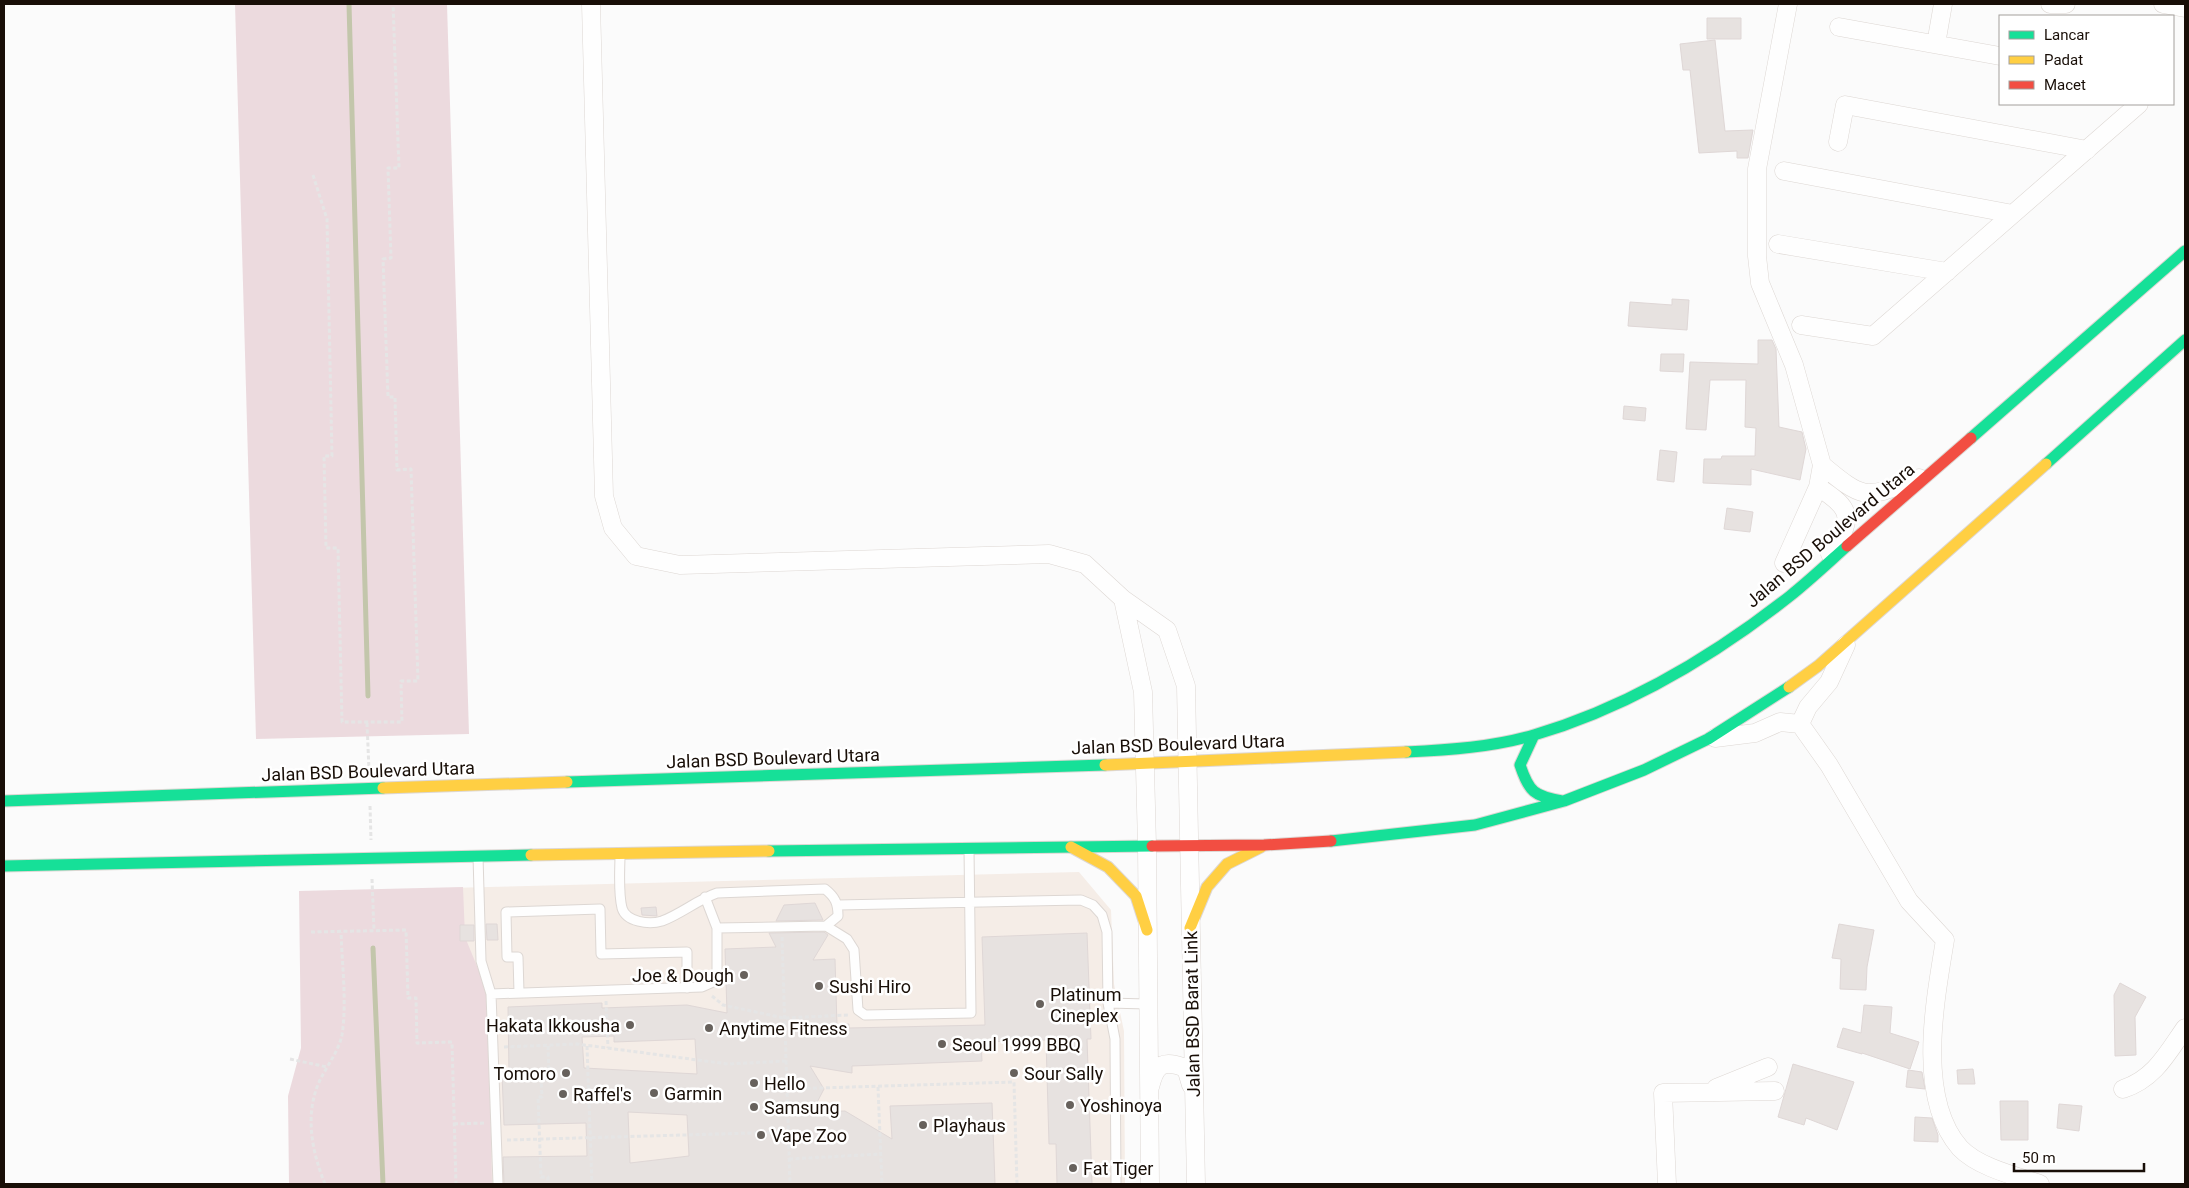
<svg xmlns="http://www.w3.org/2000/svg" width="2189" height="1188" viewBox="0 0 2189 1188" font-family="Roboto,sans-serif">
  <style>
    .built { fill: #f5ede7 }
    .green { fill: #ecdade }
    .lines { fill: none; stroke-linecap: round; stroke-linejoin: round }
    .stream { stroke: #c3c6ab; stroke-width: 5 }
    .building { fill: #e7e2e0; stroke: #dfd7d6; fill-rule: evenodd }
    .lane-casing { stroke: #ddd7d3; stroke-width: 11 }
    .street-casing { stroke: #ddd7d3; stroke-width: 19 }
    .fast-casing { stroke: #ddd7d3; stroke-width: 13 }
    .slow-casing { stroke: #ddd7d3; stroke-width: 13 }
    .jam-casing { stroke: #ddd7d3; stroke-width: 13 }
    .path { stroke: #e5e5e5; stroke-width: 3; stroke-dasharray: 4 2.5; stroke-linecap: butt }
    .lane { stroke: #fefefe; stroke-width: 9 }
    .street { stroke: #fefefe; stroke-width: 18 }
    .fast { stroke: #16e098; stroke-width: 11 }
    .slow { stroke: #ffcf43; stroke-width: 11 }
    .jam { stroke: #f24e42; stroke-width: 11 }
    .poi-dot { fill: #67615c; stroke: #fff; stroke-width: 2 }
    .labels { text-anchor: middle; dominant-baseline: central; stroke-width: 5; stroke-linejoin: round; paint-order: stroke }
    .street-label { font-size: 18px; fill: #180e07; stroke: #fff }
    .poi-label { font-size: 18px; fill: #180e07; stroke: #fff; text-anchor: start }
  </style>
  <rect width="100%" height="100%" fill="#fbfbfb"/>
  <path class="built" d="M1079 872 1111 910 1114 984 1124 1031 1125 1184H474L447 888Z"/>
  <path class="green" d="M235 4H447L469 734 256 739Z
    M463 887 465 937 488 993 492 1184H289L288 1096 301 1048 299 891Z"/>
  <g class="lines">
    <path class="stream" d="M349 4 368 696
      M373 948 383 1184"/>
  </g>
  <path class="building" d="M1707 18H1741V39H1707Z
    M1715 40 1725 131 1753 130 1748 158H1737V151L1699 153 1690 70H1683L1680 44Z
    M1672 299 1689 300 1687 330 1628 326 1630 302 1672 305Z
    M1758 340H1772L1776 349 1779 427 1802 432 1806 449 1800 480 1751 469V485L1703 483 1704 459H1721L1722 456H1755L1756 428 1745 427 1746 380H1710L1706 430 1686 429 1690 362 1758 364Z
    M1661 354H1684L1683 372 1660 371Z
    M1624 406 1646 408 1645 421 1623 419Z
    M1660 450 1677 452 1674 482 1657 480Z
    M1727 508 1753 512 1750 532 1724 529Z
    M815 903 823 920 776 921 784 905Z
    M656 907 657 916 642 915 641 908Z
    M486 924H497L498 940H487Z
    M1839 924 1874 930 1867 967 1866 990 1840 989 1841 959 1832 958Z
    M460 925H474V941H460Z
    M824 932 828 935 813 960 835 959 837 1025 849 1024V1028L985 1025 982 937 1087 933 1091 1039H1087L1092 1184H1057L1056 1144H1049L1046 1040 981 1042 982 1061 852 1066V1073L810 1066 824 1089 812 1112 845 1111 892 1139 890 1106 992 1103 995 1184H504L503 1157 587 1156 586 1123 504 1125 502 1073H509L508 1007 602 1003V1008L687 1005 727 1013 725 949 776 947 769 933ZM614 1036V1042L695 1039 697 1074 584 1068 582 1037ZM628 1112 687 1115 689 1156 630 1163Z
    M2120 983 2146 997 2135 1017 2136 1055 2115 1056 2114 995Z
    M1864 1005 1892 1007 1890 1033 1919 1042 1910 1069 1862 1053V1054L1837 1047 1843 1028 1861 1033Z
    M1793 1064 1854 1082 1837 1130 1806 1118 1804 1125 1778 1117Z
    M1973 1069 1975 1084H1958L1957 1070Z
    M1908 1070 1922 1072 1925 1089 1906 1087Z
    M2000 1101H2028V1140H2001Z
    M2059 1104 2082 1106 2079 1131 2057 1128Z
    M1915 1117 1932 1118 1938 1135V1142L1914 1141Z"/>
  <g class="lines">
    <defs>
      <path id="lane" d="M620 854C620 870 618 892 622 908 626 922 649 925 662 921 681 914 697 900 717 893L825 889C835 897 838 903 838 916L826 926 717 928
        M478 856 481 961 491 994 498 1184
        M838 905 1081 900 1093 905 1102 915 1107 932 1108 1003 1115 1039 1116 1184
        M826 926 847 939 854 950 858 1010 865 1015 971 1013 969 848
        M519 993 518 957H507L506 912 600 909 601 954 687 952V988
        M491 994 702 987 711 983 717 972V928L705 897
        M1108 1003 1147 1004"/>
      <path id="street" d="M591 4 604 496 613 528 636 556 680 565 1049 554 1085 564 1123 599 1167 630 1186 686 1196 1184
        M2050 4H2066
        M2163 4 2185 8
        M1839 27 2000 56
        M1936 44 1943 4
        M1838 142 1845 105 2087 150
        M1784 171 2013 214
        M1778 244 1947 272
        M1801 325 1873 336 2139 104
        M1822 465C1866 502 1866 498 1919 478
        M1818 487C1854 510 1853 518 1830 554
        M1784 563 1818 487 1822 465 1794 365 1760 283 1757 256V169L1788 4
        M1123 599 1143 692 1147 845 1150 1184
        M1800 724 1829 765 1909 901 1945 940C1935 1001 1916 1098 1960 1148 1978 1167 2015 1176 2040 1184
        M1715 738 1755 733 1780 722 1800 724 1808 707 1829 682 1846 645
        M1150 1087C1156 1063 1163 1060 1186 1068L1191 1085
        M1716 1088 1768 1067
        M2123 1089C2154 1079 2167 1054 2185 1028
        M1667 1184 1663 1093 1775 1091"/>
      <path id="fast" d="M1971 438 2185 251
        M2046 464 2185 340
        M1534 735 1520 765C1529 792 1534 796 1562 801
        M1406 752C1449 750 1493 747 1534 735 1626 708 1715 655 1790 596 1810 580 1828 563 1847 546
        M567 782 1105 765
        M4 801 383 788
        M1331 841 1475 825 1564 801 1644 770 1708 739 1789 687
        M769 851 1152 846
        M4 866 531 855"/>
      <path id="slow" d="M1789 687 1818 666 2046 464
        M1105 765 1406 752
        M383 788 567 782
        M1071 847 1108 867 1136 896 1147 930
        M531 855 769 851
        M1190 928 1207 887 1227 864 1261 847"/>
      <path id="jam" d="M1847 546 1971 438
        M1152 846 1264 845 1331 841"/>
    </defs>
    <use href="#lane" class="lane-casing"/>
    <use href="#street" class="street-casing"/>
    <use href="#fast" class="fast-casing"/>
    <use href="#slow" class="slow-casing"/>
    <use href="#jam" class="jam-casing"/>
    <path class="path" d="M313 175 327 219 332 456H324L326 548H338L342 722H402L401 681H418L411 469 397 470 395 397H388L383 259 391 258 388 168H399L393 4
      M367 723 369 770
      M370 806 371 840
      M372 879 374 931
      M311 932 406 930 408 998H416L417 1043 452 1042 456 1184
      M782 937 790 1184
      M712 996 723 1005 784 1018 848 1015
      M606 1001 608 1048
      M548 1046 549 1078H541L542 1097H538L541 1177H548V1184
      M587 1046 592 1184
      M504 1047 577 1044 728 1064 786 1061
      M290 1059 327 1067
      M878 1087 882 1184
      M787 1089 1014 1082 1017 1184
      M454 1124 485 1123
      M507 1140 788 1132
      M789 1159 881 1154
      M325 1184C312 1152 304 1114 320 1080 327 1066 339 1050 342 1035 347 1002 342 965 341 932"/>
    <use href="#lane" class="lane"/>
    <use href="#street" class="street"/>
    <use href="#fast" class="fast"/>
    <use href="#slow" class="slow"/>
    <use href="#jam" class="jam"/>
  </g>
  <g class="poi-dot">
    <circle cx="744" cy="975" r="5"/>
    <circle cx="819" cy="986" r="5"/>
    <circle cx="1040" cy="1004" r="5"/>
    <circle cx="630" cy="1025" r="5"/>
    <circle cx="709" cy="1028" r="5"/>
    <circle cx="942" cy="1044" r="5"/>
    <circle cx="566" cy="1073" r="5"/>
    <circle cx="1014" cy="1073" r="5"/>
    <circle cx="754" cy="1083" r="5"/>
    <circle cx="654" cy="1093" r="5"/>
    <circle cx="563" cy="1094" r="5"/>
    <circle cx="1070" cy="1105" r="5"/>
    <circle cx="754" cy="1107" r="5"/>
    <circle cx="923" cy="1125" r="5"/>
    <circle cx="761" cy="1135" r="5"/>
    <circle cx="1073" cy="1168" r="5"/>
  </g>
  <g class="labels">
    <g class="street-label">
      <text transform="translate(1830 535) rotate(-40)">Jalan BSD Boulevard Utara</text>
      <text transform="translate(1178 744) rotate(-2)">Jalan BSD Boulevard Utara</text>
      <text transform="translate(773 758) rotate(-2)">Jalan BSD Boulevard Utara</text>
      <text transform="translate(368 771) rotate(-2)">Jalan BSD Boulevard Utara</text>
      <text transform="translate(1192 1014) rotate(-91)">Jalan BSD Barat Link</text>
    </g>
    <g class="poi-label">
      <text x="734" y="975" text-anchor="end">Joe &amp; Dough</text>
      <text x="829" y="986">Sushi Hiro</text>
      <text x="1050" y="994">Platinum<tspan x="1050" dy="21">Cineplex</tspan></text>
      <text x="620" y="1025" text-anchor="end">Hakata Ikkousha</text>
      <text x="719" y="1028">Anytime Fitness</text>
      <text x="952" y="1044">Seoul 1999 BBQ</text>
      <text x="556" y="1073" text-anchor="end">Tomoro</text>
      <text x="1024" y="1073">Sour Sally</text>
      <text x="764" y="1083">Hello</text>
      <text x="664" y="1093">Garmin</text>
      <text x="573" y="1094">Raffel's</text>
      <text x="1080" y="1105">Yoshinoya</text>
      <text x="764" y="1107">Samsung</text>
      <text x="933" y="1125">Playhaus</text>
      <text x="771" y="1135">Vape Zoo</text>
      <text x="1083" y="1168">Fat Tiger</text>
    </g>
  </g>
  <rect width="2189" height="1188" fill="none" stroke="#180e07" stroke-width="10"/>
  <rect x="1999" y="15" width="175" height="90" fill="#ffffff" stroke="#a39f9c"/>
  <rect x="2009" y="31" width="25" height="8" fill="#16e098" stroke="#a39f9c"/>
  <text x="2044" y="40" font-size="15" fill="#180e07">Lancar</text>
  <rect x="2009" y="56" width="25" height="8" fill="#ffcf43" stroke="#a39f9c"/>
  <text x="2044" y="65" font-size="15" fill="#180e07">Padat</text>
  <rect x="2009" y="81" width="25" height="8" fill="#f24e42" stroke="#a39f9c"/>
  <text x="2044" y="90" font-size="15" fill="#180e07">Macet</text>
  <path d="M2014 1163v8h130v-8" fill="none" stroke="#180e07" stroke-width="2.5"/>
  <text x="2022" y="1163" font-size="15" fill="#180e07" stroke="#ffffff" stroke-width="4" paint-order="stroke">50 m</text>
</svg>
